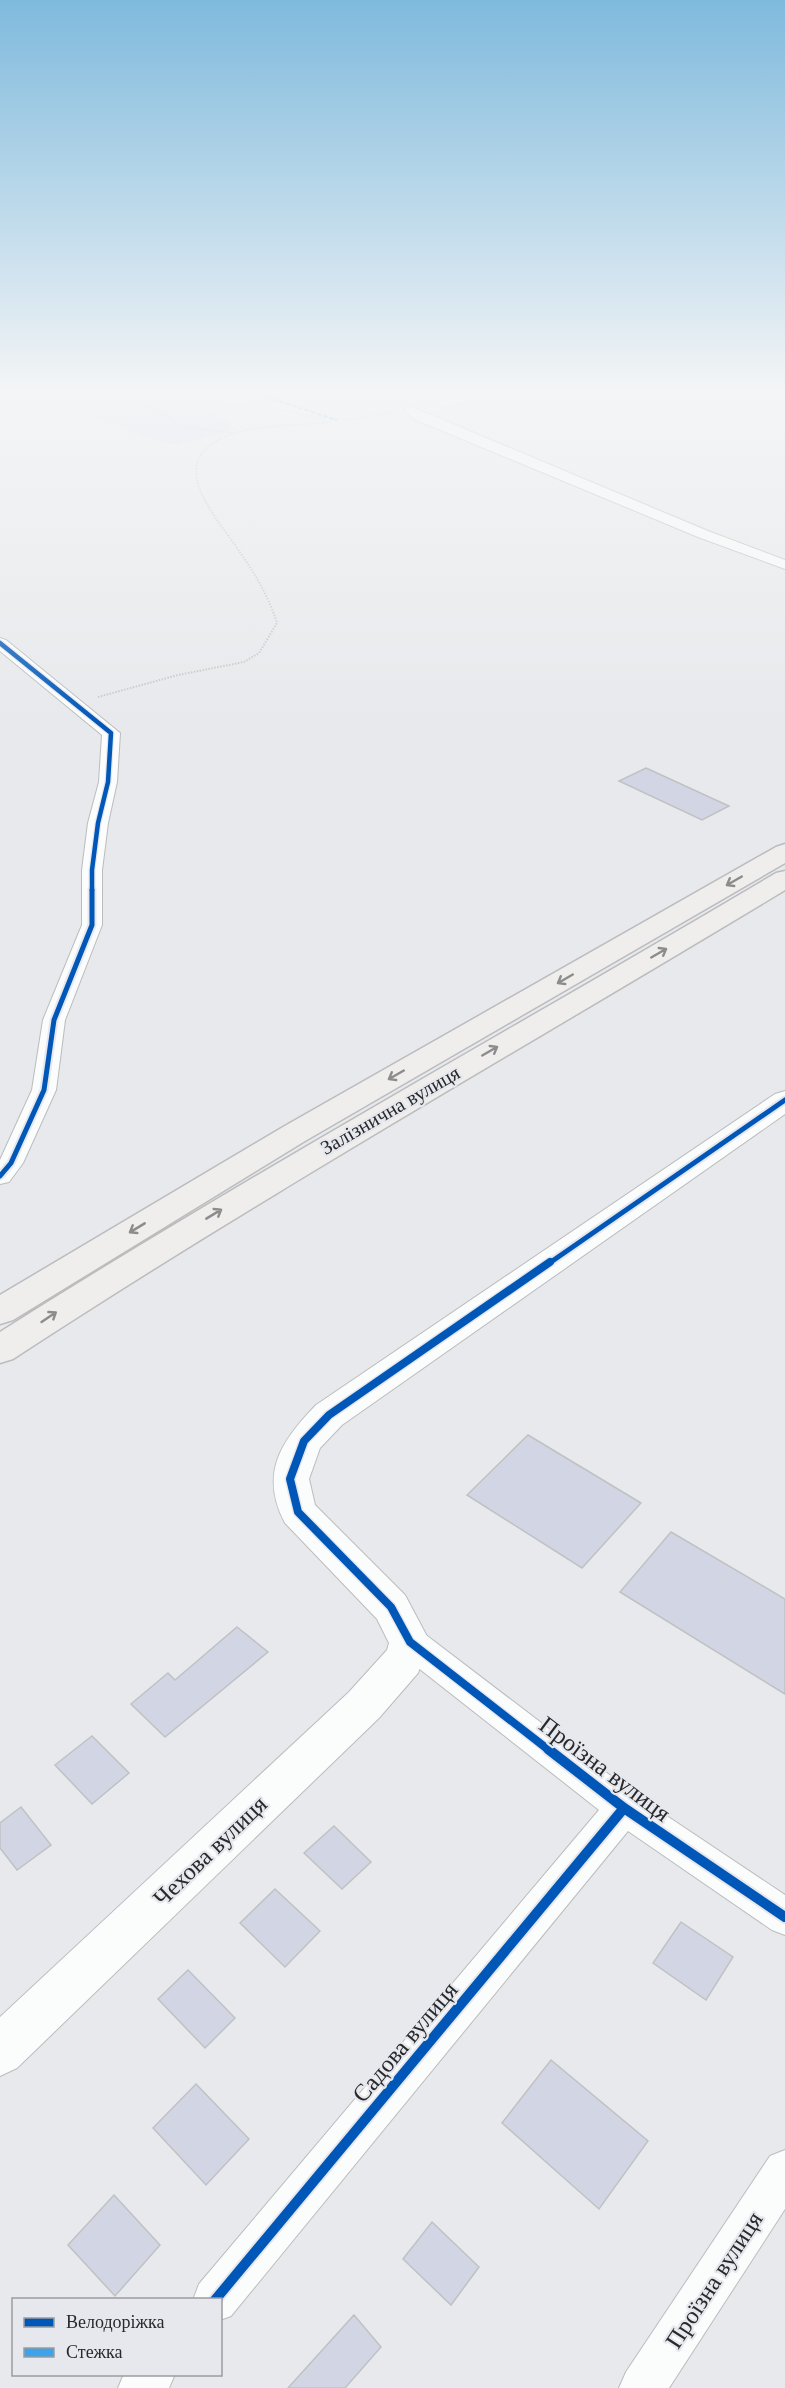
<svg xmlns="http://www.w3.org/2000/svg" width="785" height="2388" viewBox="0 0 785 2388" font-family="Georgia,serif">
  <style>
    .green { fill: #d4dcf2 }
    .building { fill: #d2d6e4; stroke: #c0c1c3; stroke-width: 1.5 }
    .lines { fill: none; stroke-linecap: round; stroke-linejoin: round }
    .minor-casing { stroke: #bbbcbe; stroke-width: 2 }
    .tertiary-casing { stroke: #bbbcbe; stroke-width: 2 }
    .secondary-casing { stroke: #bbbcbe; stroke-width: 3 }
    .path { stroke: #c7c7c8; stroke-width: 2; stroke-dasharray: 1.5 1.5; stroke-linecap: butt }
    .minor { fill: #fbfcfc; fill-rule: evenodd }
    .tertiary { fill: #fbfcfc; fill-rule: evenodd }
    .secondary { fill: #f0eeec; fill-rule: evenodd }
    .quiet { stroke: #3ea3eb; stroke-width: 2; stroke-dasharray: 4.5 2; stroke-linecap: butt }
    .cycleway-far3-casing { stroke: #e6e8ed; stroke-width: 7 }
    .cycleway-far2-casing { stroke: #e6e8ed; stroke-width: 9 }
    .cycleway-far1-casing { stroke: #e6e8ed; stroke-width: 11 }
    .cycleway-casing { stroke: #e6e8ed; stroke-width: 14 }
    .cycleway-far3 { stroke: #0057b8; stroke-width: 4.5 }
    .cycleway-far2 { stroke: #0057b8; stroke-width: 5 }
    .cycleway-far1 { stroke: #0057b8; stroke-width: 8 }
    .cycleway { stroke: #0057b8; stroke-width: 10 }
    .oneway { stroke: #8c8c8c }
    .labels { text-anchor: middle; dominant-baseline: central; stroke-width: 4.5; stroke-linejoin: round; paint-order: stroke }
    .street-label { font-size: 20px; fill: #28292b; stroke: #e6e8ed }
    .near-street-label { font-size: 24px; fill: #28292b; stroke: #e6e8ed }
  </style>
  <rect width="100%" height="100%" fill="#e7e9ec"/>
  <path class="green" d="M50 389H168L215 412 235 429 176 445 145 437 88 414Z"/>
  <path class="building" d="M646 768 729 806 702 820 619 781Z
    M528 1435 641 1503 582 1568 467 1495Z
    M671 1532 785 1599V1694L620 1592Z
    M237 1627 268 1652 165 1737 131 1704 168 1673 175 1680Z
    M92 1736 129 1773 92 1804 55 1765Z
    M21 1807 51 1845 17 1870 0 1848V1823Z
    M334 1826 371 1862 342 1889 304 1853Z
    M275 1889 320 1931 285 1967 240 1923Z
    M681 1922 733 1957 706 2000 653 1963Z
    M188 1970 235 2018 205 2048 158 1999Z
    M551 2060 648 2141 599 2209 502 2123Z
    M196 2084 249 2139 206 2185 153 2128Z
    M114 2195 160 2245 115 2296 68 2245Z
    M432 2222 479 2267 451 2305 403 2259Z
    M354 2315 381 2347 345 2388H288Z"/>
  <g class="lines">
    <defs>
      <path id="minor" d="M484 389H504L443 408 437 404 439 401Z
        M410 406 708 531 785 560V569L698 537 414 419 404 410Z
        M0 638 6 640 120 733 117 782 108 823 102 870V925L65 1020 56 1090 23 1163 9 1182 0 1184V1160L32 1090 43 1020 82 925V870L88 823 99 782 102 735 0 651Z
        M410 1628 422 1632 637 1796 785 1895V1935L772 1930 628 1831 231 2316 220 2320V2300H193L199 2284 599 1810 398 1652 393 1642 398 1632Z
        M785 2150V2209L669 2388H619L626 2372 770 2156Z
        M124 2374H175L169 2388H118Z"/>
      <path id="tertiary" d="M785 1091V1114L342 1425 320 1448 309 1479 315 1505 405 1595 430 1642 418 1673 379 1718 17 2068 0 2076V2017L349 1692 387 1650 389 1643 377 1619 285 1523C259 1474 281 1441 316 1405L775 1094Z"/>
      <path id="secondary" d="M785 844V863L305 1141 13 1320 0 1324V1295L283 1127 776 847Z
        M785 871V890C527 1046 265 1194 13 1359L0 1363V1332C254 1171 517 1027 776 873Z"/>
    </defs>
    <use href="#minor" class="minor-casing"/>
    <use href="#tertiary" class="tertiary-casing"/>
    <use href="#secondary" class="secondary-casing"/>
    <path class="path" d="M112 389 126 398 159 410 173 422 186 427 234 433
      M173 389 231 407 281 410 319 418 353 419 393 412
      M98 697 178 675 244 662 259 653 277 623C269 598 256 575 241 554 216 515 159 460 232 434 265 422 303 428 337 420"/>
    <use href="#minor" class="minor"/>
    <use href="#tertiary" class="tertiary"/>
    <use href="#secondary" class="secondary"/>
    <path class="quiet" d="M250 389 266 397 337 420"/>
    <defs>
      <path id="cycleway-far3" d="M0 643 111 733 108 782 98 823 92 870V891"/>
      <path id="cycleway-far2" d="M0 1176 11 1163 44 1090 54 1020 92 925V890
        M548 1264 785 1100"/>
      <path id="cycleway-far1" d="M550 1751 410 1642 391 1607 298 1512 290 1479 304 1441 329 1415 550 1262"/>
      <path id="cycleway" d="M548 1749 624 1808 785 1917
        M215 2300 624 1808"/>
    </defs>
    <use href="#cycleway-far3" class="cycleway-far3-casing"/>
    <use href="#cycleway-far2" class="cycleway-far2-casing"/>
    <use href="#cycleway-far1" class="cycleway-far1-casing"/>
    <use href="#cycleway" class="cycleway-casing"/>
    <use href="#cycleway-far3" class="cycleway-far3"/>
    <use href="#cycleway-far2" class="cycleway-far2"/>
    <use href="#cycleway-far1" class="cycleway-far1"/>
    <use href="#cycleway" class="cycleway"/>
  </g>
  <defs><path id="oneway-shaft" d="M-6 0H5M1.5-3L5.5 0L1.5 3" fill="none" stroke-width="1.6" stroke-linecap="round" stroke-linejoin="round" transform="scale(1.5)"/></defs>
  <g class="oneway">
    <use href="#oneway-shaft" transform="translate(734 881) rotate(150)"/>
    <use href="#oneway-shaft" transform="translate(659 953) rotate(-30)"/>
    <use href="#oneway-shaft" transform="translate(565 979) rotate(150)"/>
    <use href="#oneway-shaft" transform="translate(490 1051) rotate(-30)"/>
    <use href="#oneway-shaft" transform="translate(396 1075) rotate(150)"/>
    <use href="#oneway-shaft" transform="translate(214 1214) rotate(-31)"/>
    <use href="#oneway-shaft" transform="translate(137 1228) rotate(149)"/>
    <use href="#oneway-shaft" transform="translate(49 1317) rotate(-34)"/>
  </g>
  <linearGradient id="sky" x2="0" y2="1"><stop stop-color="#7fbadd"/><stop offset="0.54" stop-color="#f4f5f6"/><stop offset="1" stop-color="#f4f5f6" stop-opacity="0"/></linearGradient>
  <rect width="785" height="724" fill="url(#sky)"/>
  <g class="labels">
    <g class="street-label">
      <text transform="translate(390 1110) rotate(-30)">Залізнична вулиця</text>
    </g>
    <g class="near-street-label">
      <text transform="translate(605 1769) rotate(37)">Проїзна вулиця</text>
      <text transform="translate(210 1851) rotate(-44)">Чехова вулиця</text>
      <text transform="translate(405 2042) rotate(-50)">Садова вулиця</text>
      <text transform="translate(714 2280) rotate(-57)">Проїзна вулиця</text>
    </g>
  </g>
  <rect x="12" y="2298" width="210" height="78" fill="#e6e8ed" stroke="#9a9c9f" stroke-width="1.5"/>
  <rect x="24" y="2318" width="30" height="9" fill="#0057b8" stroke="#9a9c9f" stroke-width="1.5"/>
  <text x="66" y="2328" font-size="18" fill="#28292b">Велодоріжка</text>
  <rect x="24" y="2348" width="30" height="9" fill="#3ea3eb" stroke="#9a9c9f" stroke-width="1.5"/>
  <text x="66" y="2358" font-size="18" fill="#28292b">Стежка</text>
</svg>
